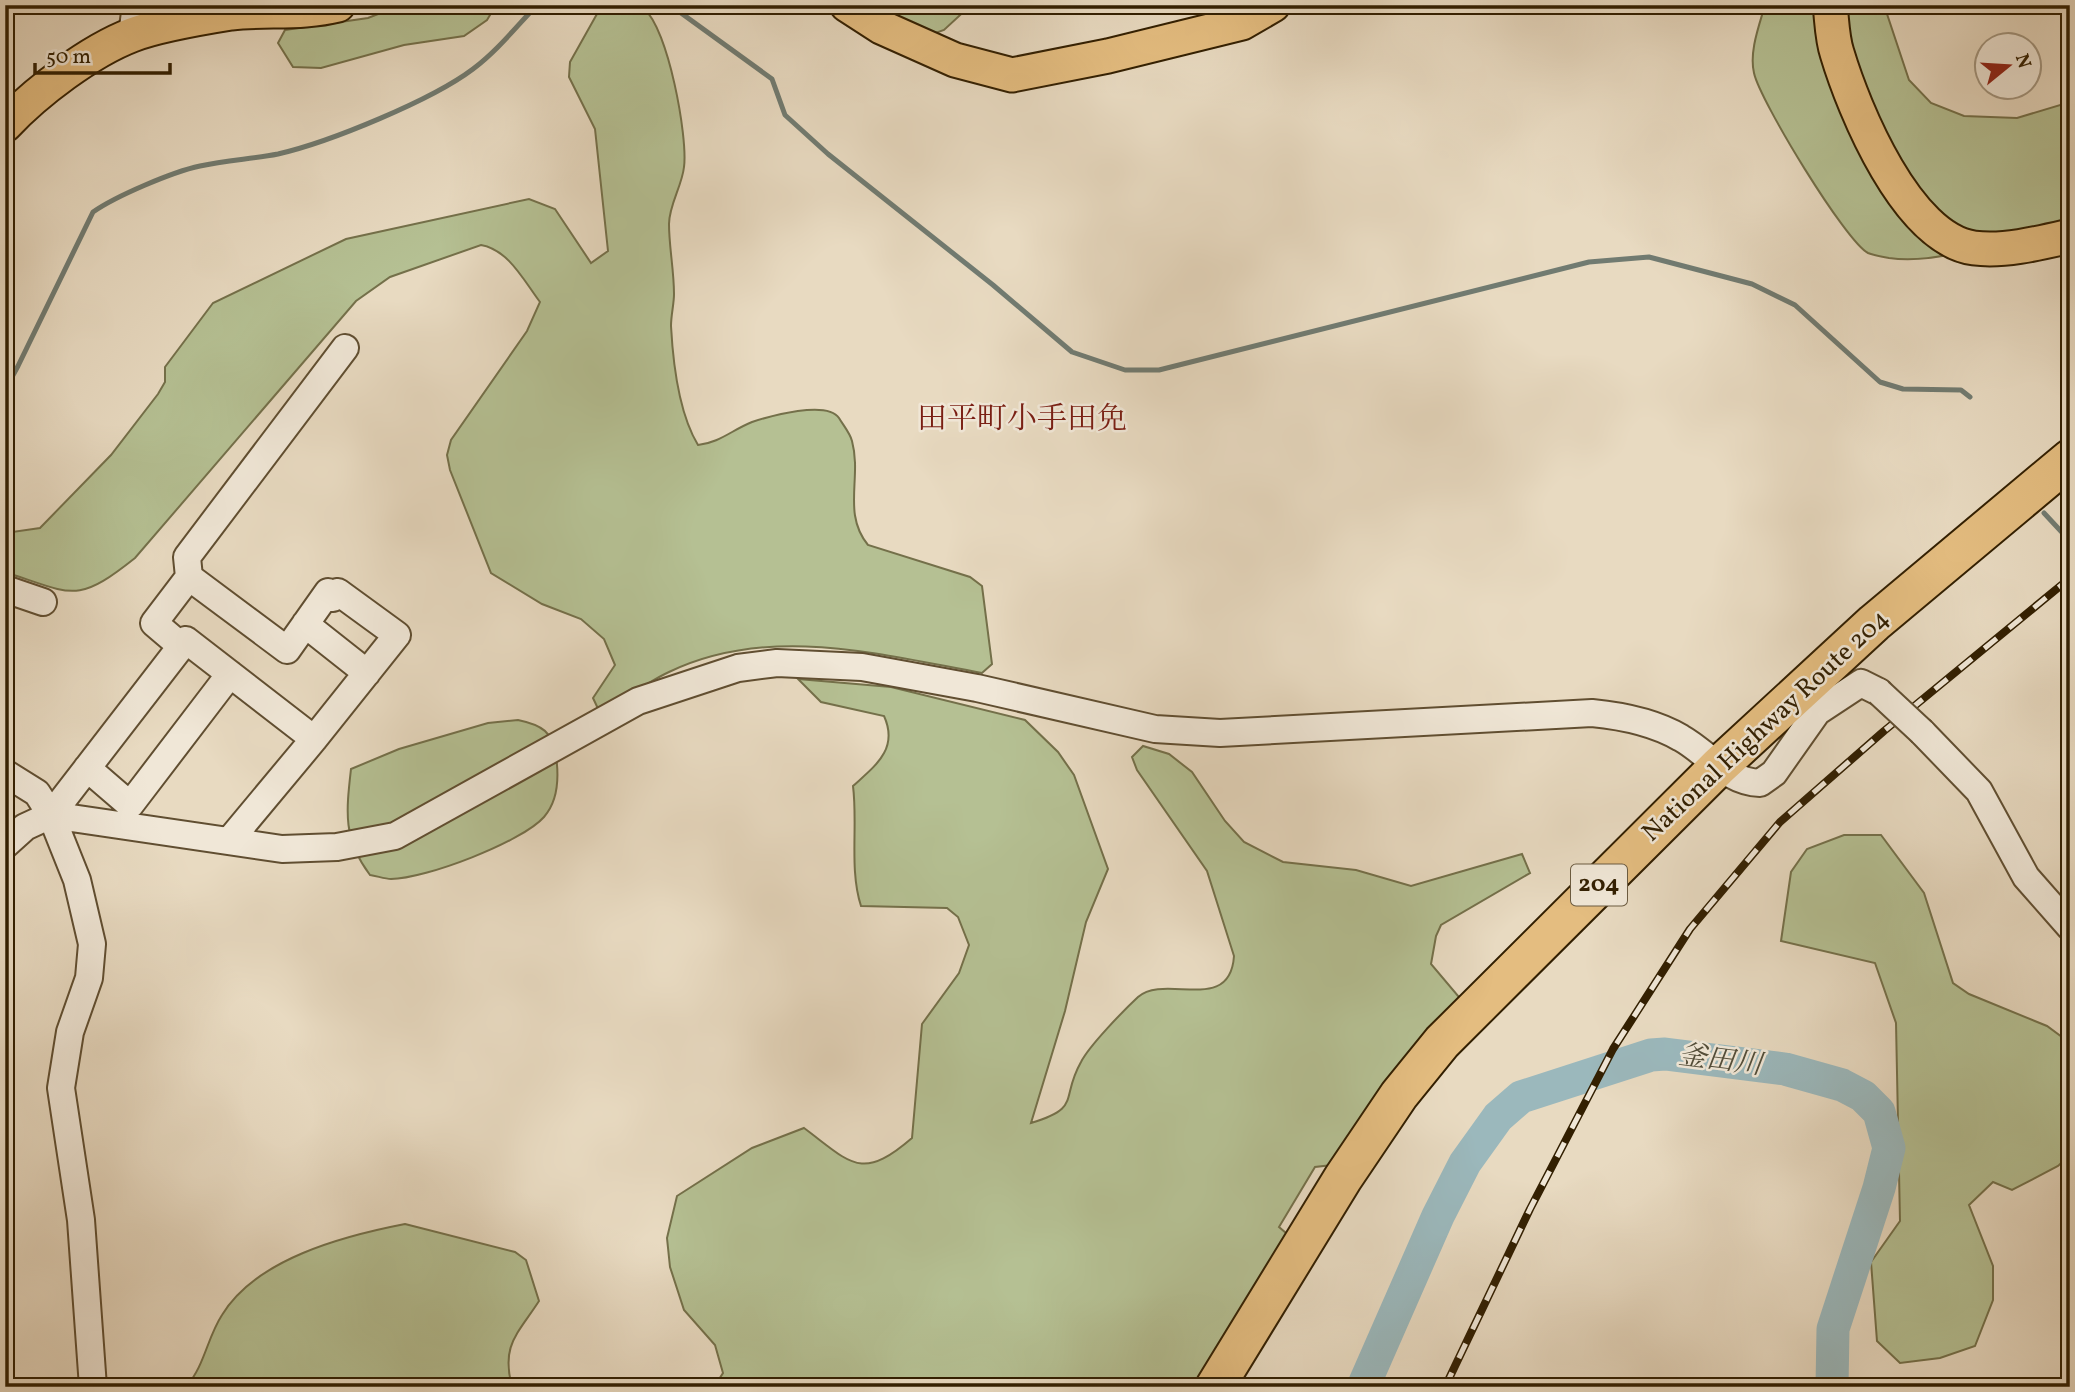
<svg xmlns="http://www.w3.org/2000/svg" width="2075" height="1392" viewBox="0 0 2075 1392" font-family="Vollkorn,'Noto Serif JP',serif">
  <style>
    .green { fill: #b5c093; stroke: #74704a; stroke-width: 2 }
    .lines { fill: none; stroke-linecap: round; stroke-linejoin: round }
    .stream { stroke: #717b71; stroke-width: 5 }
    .river { stroke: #9bb8bc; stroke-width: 33 }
    .minor-casing { stroke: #604e31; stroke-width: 30 }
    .major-casing { stroke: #321f01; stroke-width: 37 }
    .highway-casing { stroke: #321f01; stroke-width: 42 }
    .minor { stroke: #f0e7d7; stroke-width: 26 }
    .major { stroke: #e4bd80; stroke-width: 33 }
    .highway { stroke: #e4bd80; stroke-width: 38 }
    .rail-casing { stroke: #321f01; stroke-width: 8 }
    .rail { stroke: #f0e7d7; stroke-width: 5; stroke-dasharray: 16; stroke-linecap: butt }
    .minor-bridge-casing { stroke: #604e31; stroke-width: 30; stroke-linecap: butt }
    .minor-bridge { stroke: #f0e7d7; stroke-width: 26 }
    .labels { text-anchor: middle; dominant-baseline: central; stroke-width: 5; stroke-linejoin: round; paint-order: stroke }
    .shield { fill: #f0e7d7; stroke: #6b5b41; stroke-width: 2 }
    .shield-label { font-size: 24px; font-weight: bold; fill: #321f01 }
    .street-label { font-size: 26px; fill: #321f01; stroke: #f0e7d7 }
    .water-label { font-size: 28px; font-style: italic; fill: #524d39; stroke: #f0e7d7 }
    .quarter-label { font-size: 30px; fill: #7a1f14; stroke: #f0e7d7 }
  </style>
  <rect width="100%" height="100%" fill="#e8dac1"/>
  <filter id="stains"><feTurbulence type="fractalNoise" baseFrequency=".00286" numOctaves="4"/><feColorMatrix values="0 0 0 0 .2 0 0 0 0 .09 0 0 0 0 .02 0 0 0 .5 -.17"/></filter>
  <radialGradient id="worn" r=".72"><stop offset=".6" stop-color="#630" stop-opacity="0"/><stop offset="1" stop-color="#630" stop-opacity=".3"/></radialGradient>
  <path class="green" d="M401 5H496L487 20 464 36 404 45 321 68 293 67 278 43 285 30 368 18Z
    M602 5C615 5 634 2 644 9 668 28 688 137 684 167 682 186 669 205 669 224 669 247 674 270 674 294 674 304 671 315 671 326 673 363 678 412 698 445 719 443 732 430 752 422 770 416 827 400 839 418 843 425 850 433 852 441 862 478 842 513 868 545L970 577 982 586 992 664 982 673C878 654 769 624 669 672 645 683 623 701 601 715L593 698 615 665 604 639 581 619 542 604 491 573 450 470 447 455 451 440 527 331 540 302C524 281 509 250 481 245L390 277 356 301 135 558C76 605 73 594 5 572V533L40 528 111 455 158 394 165 382V367L213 303 346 239 529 199 555 209 591 263 608 251 595 129 569 77 570 62Z
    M878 5H971L944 30 930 35Z
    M1765 5H1884L1909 80 1931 103 1964 116 2017 118 2070 102V218C2015 234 1946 266 1889 258 1883 257 1873 255 1868 253 1846 242 1760 101 1754 73 1749 52 1759 26 1765 5Z
    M798 679 891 687 1025 720 1058 752 1074 775 1108 869 1086 922 1065 1011 1031 1123C1082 1108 1060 1099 1081 1062 1089 1046 1124 1010 1138 997 1165 973 1230 1015 1234 956L1207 871 1137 770 1132 757 1143 746 1169 754 1192 772 1225 821 1244 842 1283 862 1356 870 1411 886 1522 854 1530 873 1441 925 1436 936 1431 964 1464 1003 1341 1164 1315 1167 1279 1227 1293 1239 1201 1387H714L723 1373 715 1345 684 1310 670 1267 667 1238 677 1196 752 1148 804 1128C851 1163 861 1182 912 1138L922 1024 959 973 969 945 958 917 947 908 861 906C849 869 858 825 853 786 875 766 899 749 884 716L821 702Z
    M518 720C542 725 553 732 556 756 559 777 559 800 544 817 522 842 425 879 391 879 385 879 377 876 370 875 343 839 346 813 351 769L399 749 488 723Z
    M1844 835H1881L1924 893 1953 983 1969 994 2047 1026 2070 1043V1155L2058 1166 2012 1190 1993 1182 1969 1205 1993 1266V1300L1975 1346 1940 1358 1900 1363 1877 1341 1871 1262 1900 1221 1896 1023 1875 963 1781 941 1791 872 1807 849Z
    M405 1224 515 1252 526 1260 539 1301C517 1335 501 1345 512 1387H186C205 1365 207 1338 222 1315 256 1259 343 1236 405 1224Z"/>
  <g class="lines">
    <path class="stream" d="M670 5 772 79 785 115 828 154 993 285 1072 352 1125 370H1159L1589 262 1649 257 1752 284 1795 305 1880 382 1903 389 1961 390 1970 397
      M5 381 12 377 18 366 93 212C116 196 172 172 200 166 226 160 253 159 278 154 330 142 432 100 473 69 497 51 516 27 537 5
      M2044 513 2070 541"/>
    <path class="river" d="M1363 1387 1438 1216 1465 1163 1498 1117 1521 1097 1651 1055 1665 1054 1785 1069 1842 1085 1863 1096 1879 1112 1889 1148 1879 1188 1833 1329 1832 1387"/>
    <defs>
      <path id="minor" d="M132 35 136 5
        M189 577 187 557 345 348
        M5 589 43 602
        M305 624 367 673
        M181 646 154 623 189 577 287 650 328 592 333 598 338 592 397 635 314 739
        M1922 732 1979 791 2026 877 2070 927
        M87 768 130 805 230 674
        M5 773 37 793 51 815 77 880 92 944 89 978 70 1032 61 1088 81 1220 93 1387
        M51 815 282 849 337 847 395 836 638 701 738 668 777 663 862 667 977 688 1155 729 1220 733 1592 713C1623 716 1654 722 1681 738 1708 753 1727 782 1760 783L1774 773 1817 712 1861 683 1879 692
        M5 845 25 827 51 815 186 640 314 739 229 841"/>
      <path id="major" d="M847 5 881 27 955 60 1012 75 1108 56 1242 23 1273 5
        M1830 5C1832 21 1832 38 1837 53 1854 110 1907 239 1974 248 2004 252 2040 243 2070 236
        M5 125C36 92 90 51 132 35 155 26 206 17 231 13 268 9 302 14 338 5"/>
      <path id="highway" d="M1215 1387 1343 1178 1399 1095 1442 1042 1719 766 1874 623 2070 459"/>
    </defs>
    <use href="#minor" class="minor-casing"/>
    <use href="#major" class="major-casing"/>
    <use href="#highway" class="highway-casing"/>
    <use href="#minor" class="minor"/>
    <use href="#major" class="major"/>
    <use href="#highway" class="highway"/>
    <defs>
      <path id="rail" d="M1445 1387 1530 1209 1613 1049 1690 929 1780 822 1884 731 2070 578"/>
    </defs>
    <use href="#rail" class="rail-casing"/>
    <use href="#rail" class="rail"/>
    <defs>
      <path id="minor-bridge" d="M1879 692 1922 732"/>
    </defs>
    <use href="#minor-bridge" class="minor-bridge-casing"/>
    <use href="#minor-bridge" class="minor-bridge"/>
  </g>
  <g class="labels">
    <rect class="shield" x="1571" y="864.5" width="56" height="41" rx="5"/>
    <g class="shield-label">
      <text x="1599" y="885">204</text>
    </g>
    <g class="street-label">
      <text transform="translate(1766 726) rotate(-43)">National Highway Route 204</text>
    </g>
    <g class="water-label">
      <text transform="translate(1720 1061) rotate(7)">釜田川</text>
    </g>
    <g class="quarter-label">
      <text x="1022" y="420">田平町小手田免</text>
    </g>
  </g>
  <rect width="2075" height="1392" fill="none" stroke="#e8dac1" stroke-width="28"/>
  <rect x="7" y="7" width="2061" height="1378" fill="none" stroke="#321f01" stroke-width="3.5"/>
  <rect x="14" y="14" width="2047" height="1364" fill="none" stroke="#321f01" stroke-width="2"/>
  <g transform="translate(2008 66) rotate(72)"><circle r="33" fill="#f0e7d7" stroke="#a49781" stroke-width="2"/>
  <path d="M0-5L12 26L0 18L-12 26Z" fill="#8f2418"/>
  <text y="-10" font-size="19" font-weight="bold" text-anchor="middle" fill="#321f01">N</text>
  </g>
  <path d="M35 63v10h135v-10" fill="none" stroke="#321f01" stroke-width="3.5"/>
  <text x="46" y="63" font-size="21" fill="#321f01" stroke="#f0e7d7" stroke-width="5" paint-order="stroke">50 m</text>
  <rect width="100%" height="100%" filter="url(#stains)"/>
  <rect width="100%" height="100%" fill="url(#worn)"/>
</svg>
